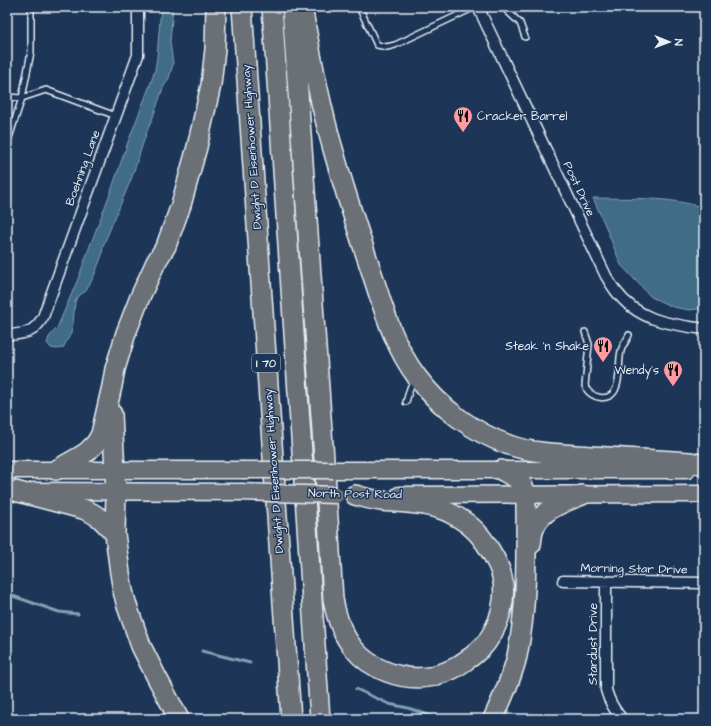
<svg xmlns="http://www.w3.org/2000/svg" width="711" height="726" viewBox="0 0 711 726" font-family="'Architects Daughter',sans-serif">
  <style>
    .water { fill: #406c86; stroke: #83a1b4 }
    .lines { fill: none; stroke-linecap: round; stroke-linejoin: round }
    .stream { stroke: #83a1b4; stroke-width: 3 }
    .service-casing { stroke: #e8f1f8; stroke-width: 8 }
    .minor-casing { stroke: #e8f1f8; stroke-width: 13 }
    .primary-casing { stroke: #e8f1f8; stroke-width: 19 }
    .motorway-casing { stroke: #e8f1f8; stroke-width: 22 }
    .service { stroke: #1d3557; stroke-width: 5 }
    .minor { stroke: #1d3557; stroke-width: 10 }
    .primary { stroke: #6b6f75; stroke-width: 16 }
    .motorway { stroke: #6b6f75; stroke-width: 19 }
    .primary-bridge-casing { stroke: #e8f1f8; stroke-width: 19; stroke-linecap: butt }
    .primary-bridge { stroke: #6b6f75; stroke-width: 16 }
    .labels { text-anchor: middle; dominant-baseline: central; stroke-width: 3; stroke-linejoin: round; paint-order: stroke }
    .shield { fill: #1d3557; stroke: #abb9c8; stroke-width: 1 }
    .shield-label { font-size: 11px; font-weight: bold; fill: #e8f1f8 }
    .poi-label { font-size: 12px; fill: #e8f1f8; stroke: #1d3557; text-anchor: end }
    .street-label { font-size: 12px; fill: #e8f1f8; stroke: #1d3557 }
  </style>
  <rect width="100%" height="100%" fill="#1d3557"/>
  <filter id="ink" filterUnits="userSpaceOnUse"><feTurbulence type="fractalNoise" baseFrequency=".025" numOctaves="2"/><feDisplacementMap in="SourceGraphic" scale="8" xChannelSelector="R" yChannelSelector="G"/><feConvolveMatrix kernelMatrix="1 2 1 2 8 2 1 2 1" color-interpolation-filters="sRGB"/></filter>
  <g filter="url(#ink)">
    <path class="water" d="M161 7H173L170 42 173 64 169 78 163 88 152 120 147 131 132 177 103 246 102 255 94 276 86 291 77 297 75 302 73 324 71 333 63 348 57 349 51 348 47 343 49 337 57 328 78 279 91 243 111 191 128 142 150 85 155 70 157 57Z
      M593 198C630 199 669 196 704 208V305L698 309 689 310 673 307 651 297 621 265 605 225Z"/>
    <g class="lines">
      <path class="stream" d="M7 594 59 612 78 614
        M202 651 250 663
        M356 689 389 704 408 708 431 716 446 718"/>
      <defs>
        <path id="service" d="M359 7 377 45 387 47 395 45 475 7
          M503 7 520 23 525 37
          M7 97 22 98 46 90 116 116
          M7 144 22 98 31 52V7
          M585 332 589 344 585 386C590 399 611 403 616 388 621 377 618 363 621 351 622 346 627 340 629 335
          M406 402 410 388 414 380"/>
        <path id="minor" d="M478 7 606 276C609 281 612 286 615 290 638 321 669 324 704 329
          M7 335C25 334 34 333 43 317L138 55V7
          M563 581 704 583
          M606 582V690C609 701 614 710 622 719"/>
        <path id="primary" d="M7 470H242
          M333 470H687
          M33 491 241 492
          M399 495 704 494"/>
        <path id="motorway" d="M242 7 291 719
          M272 7 320 719
          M292 7 326 487 333 599C336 616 343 636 354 649 370 669 402 681 428 677 430 677 434 676 436 675 452 671 458 666 471 657 477 652 484 647 488 640 500 623 507 598 502 577 501 570 497 563 494 557 483 537 473 525 452 514 431 503 405 503 381 501 372 500 363 497 355 495
          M303 12C312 61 321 109 335 156 345 192 357 228 369 264 382 303 392 344 417 377 440 408 473 432 509 445 535 454 564 454 591 456 624 458 657 460 690 462L704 465
          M112 414 116 492 115 534 120 573 123 591 127 606 141 646 156 676 179 719
          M56 470 79 457 87 452 96 443 101 434 112 386 115 369 126 333 140 297 156 262 166 246 181 205 197 147 211 85 215 49 216 7
          M15 491 83 509C99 515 104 522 115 534
          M531 544C532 539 532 533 534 529 541 509 565 502 582 495
          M493 719C502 699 512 678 517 656 528 605 526 548 526 495 523 480 514 477 501 470"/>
      </defs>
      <use href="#service" class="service-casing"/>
      <use href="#minor" class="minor-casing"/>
      <use href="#primary" class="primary-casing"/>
      <use href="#motorway" class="motorway-casing"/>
      <use href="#service" class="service"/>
      <use href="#minor" class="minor"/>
      <use href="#primary" class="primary"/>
      <use href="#motorway" class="motorway"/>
      <defs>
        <path id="primary-bridge" d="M242 470H333
          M241 492 336 495"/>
      </defs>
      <use href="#primary-bridge" class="primary-bridge-casing"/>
      <use href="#primary-bridge" class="primary-bridge"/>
    </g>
  </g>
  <defs>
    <symbol id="restaurant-pin" viewBox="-11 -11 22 30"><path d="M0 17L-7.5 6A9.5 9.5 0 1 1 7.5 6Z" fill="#ff9aa2" stroke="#1d3557"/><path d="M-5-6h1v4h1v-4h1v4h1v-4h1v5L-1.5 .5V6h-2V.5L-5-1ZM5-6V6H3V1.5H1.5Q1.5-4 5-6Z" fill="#111"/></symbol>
  </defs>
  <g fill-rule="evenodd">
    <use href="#restaurant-pin" x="452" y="105" width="22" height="30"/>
    <use href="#restaurant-pin" x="592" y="335" width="22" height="30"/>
    <use href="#restaurant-pin" x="662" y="359" width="22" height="30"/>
  </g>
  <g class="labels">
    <rect class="shield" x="252" y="354" width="28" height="18" rx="3"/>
    <g class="shield-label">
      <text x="266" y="363">I 70</text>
    </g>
    <g class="poi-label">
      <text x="477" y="116" text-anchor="start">Cracker Barrel</text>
      <text x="589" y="346">Steak 'n Shake</text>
      <text x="659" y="370">Wendy's</text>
    </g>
    <g class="street-label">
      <text transform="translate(252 147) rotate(-94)">Dwight D Eisenhower Highway</text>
      <text transform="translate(83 168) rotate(-70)">Boehning Lane</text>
      <text transform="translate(579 189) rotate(65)">Post Drive</text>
      <text transform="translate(274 471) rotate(-94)">Dwight D Eisenhower Highway</text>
      <text transform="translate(355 494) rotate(1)">North Post Road</text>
      <text transform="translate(634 569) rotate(1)">Morning Star Drive</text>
      <text transform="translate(593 644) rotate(-90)">Stardust Drive</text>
    </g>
  </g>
  <rect width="711" height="726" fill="none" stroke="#1d3557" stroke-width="24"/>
  <rect x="12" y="12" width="687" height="702" fill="none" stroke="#e8f1f8" stroke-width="1.5" filter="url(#ink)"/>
  <g transform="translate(669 42) rotate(91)" stroke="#1d3557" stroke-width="3" paint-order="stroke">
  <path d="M0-3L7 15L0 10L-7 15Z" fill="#e8f1f8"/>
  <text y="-6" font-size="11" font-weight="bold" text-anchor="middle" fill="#e8f1f8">N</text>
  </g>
</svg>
